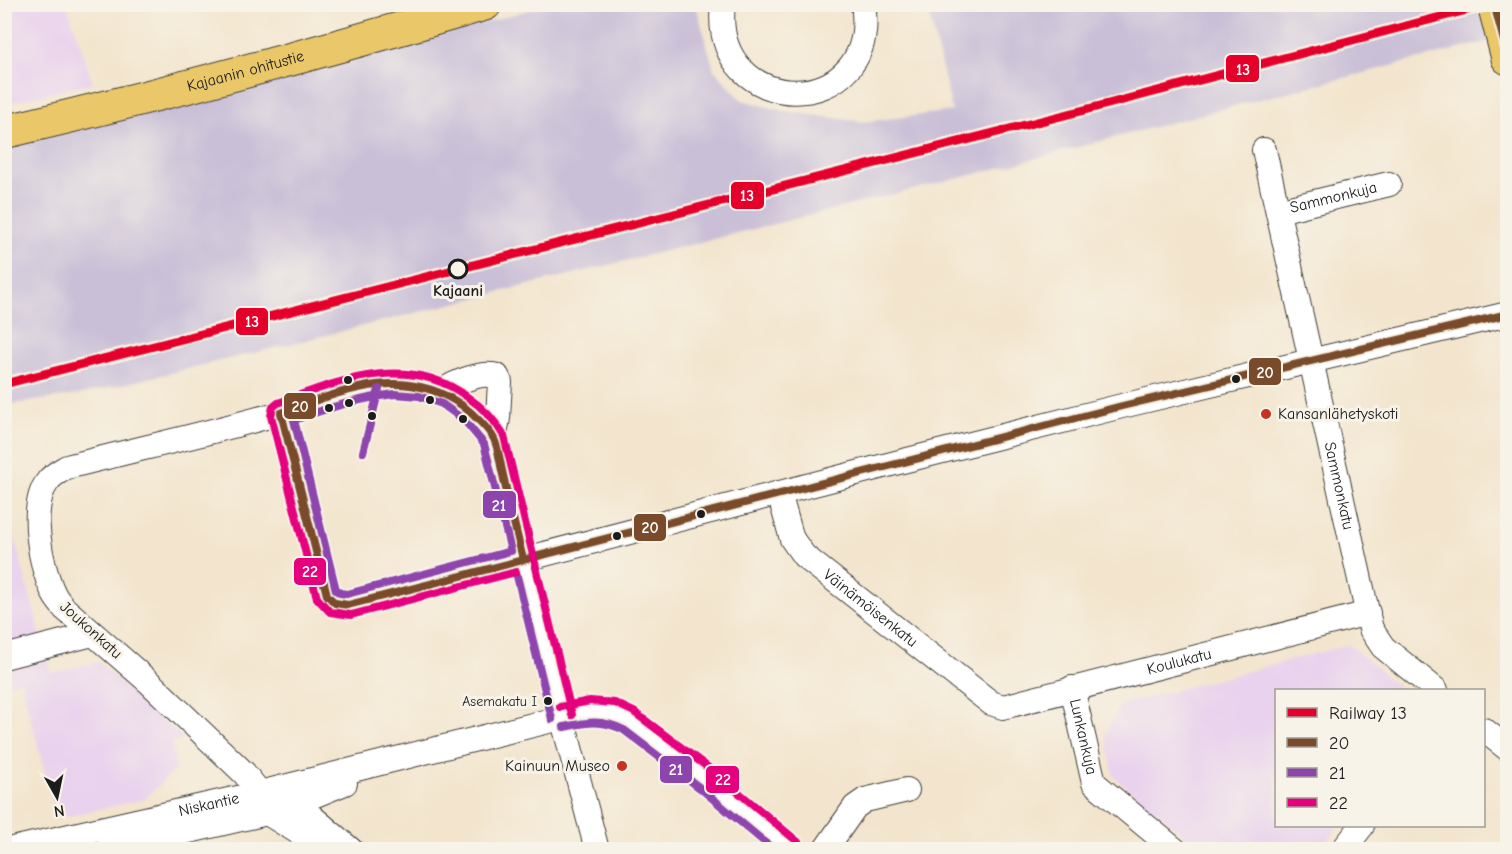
<svg xmlns="http://www.w3.org/2000/svg" width="1512" height="854" viewBox="0 0 1512 854" font-family="'Comic Neue',sans-serif">
  <style>
    .built { fill: #e9d2ed }
    .industrial { fill: #c9bfd7 }
    .lines { fill: none; stroke-linecap: round; stroke-linejoin: round }
    .minor-casing { stroke: #3c3a37; stroke-width: 26 }
    .highway-casing { stroke: #3c3a37; stroke-width: 35 }
    .minor { stroke: #fff; stroke-width: 24 }
    .highway { stroke: #eac769; stroke-width: 33 }
    .bus-1-casing { stroke: #f7f3e8; stroke-width: 12 }
    .bus-2-casing { stroke: #f7f3e8; stroke-width: 12 }
    .bus-3-casing { stroke: #f7f3e8; stroke-width: 12 }
    .bus-1 { stroke: #7a4b2a; stroke-width: 8 }
    .bus-2 { stroke: #8e44ad; stroke-width: 8 }
    .bus-3 { stroke: #e5007d; stroke-width: 8 }
    .rail-1-casing { stroke: #f7f3e8; stroke-width: 14 }
    .rail-1 { stroke: #e4002b; stroke-width: 9 }
    .stop-dot { fill: #f7f3e8; stroke: #1c1c1c; stroke-width: 3 }
    .bus-dot { fill: #1c1c1c; stroke: #f7f3e8; stroke-width: 2 }
    .poi-dot { fill: #c8321e; stroke: #f7f3e8; stroke-width: 2 }
    .labels { text-anchor: middle; dominant-baseline: central; stroke-width: 6; stroke-linejoin: round; paint-order: stroke }
    .bus-label { font-size: 14px; fill: #1c1c1c; stroke: #f7f3e8; text-anchor: end }
    .street-label { font-size: 16px; fill: #1c1c1c; stroke: #f7f3e8 }
    .stop-label { font-size: 16px; font-weight: bold; fill: #1c1c1c; stroke: #f7f3e8 }
    .poi-label { font-size: 16px; fill: #1c1c1c; stroke: #f7f3e8; text-anchor: start }
    .line-badge { stroke: #f7f3e8; stroke-width: 2 }
    .badge-label { font-size: 16px; text-anchor: middle; font-weight: bold; fill: #fff }
  </style>
  <rect width="100%" height="100%" fill="#f7f3e8"/>
  <filter id="ink" filterUnits="userSpaceOnUse"><feTurbulence type="fractalNoise" baseFrequency=".0167" numOctaves="2"/><feDisplacementMap in="SourceGraphic" scale="12" xChannelSelector="R" yChannelSelector="G"/><feConvolveMatrix kernelMatrix="1 2 1 2 8 2 1 2 1" color-interpolation-filters="sRGB"/></filter>
  <filter id="wash" filterUnits="userSpaceOnUse"><feTurbulence type="fractalNoise" baseFrequency=".008" numOctaves="4" result="noise"/><feDisplacementMap in="SourceGraphic" scale="24" xChannelSelector="R" yChannelSelector="G"/><feGaussianBlur stdDeviation="1.35" result="paint"/><feColorMatrix in="noise" values="0 0 0 0 0 0 0 0 0 0 0 0 0 0 0 0 0 1.4 0 .05"/><feComposite in="paint" operator="in"/></filter>
  <g filter="url(#wash)">
    <rect width="100%" height="100%" fill="#f3e5cd"/>
    <path class="built" d="M4 5H67L93 83 5 104Z
      M4 499 51 673 98 662 184 738 172 743 175 769 145 799 69 816 55 813 21 681 5 685Z
      M1347 645 1351 646 1402 690H1276V826H1339L1322 849H1201L1114 777 1105 735 1120 705Z"/>
    <path class="industrial" d="M547 5H696L714 70 742 100 784 111 863 122 952 111 927 5H1507V37L1264 98 976 174 266 350 78 395 5 405 4 147 293 77Z"/>
  </g>
  <g filter="url(#ink)">
    <g class="lines">
      <defs>
        <g id="minor">
          <path d="M723 4C709 120 882 122 863 4"/>
          <path id="s1" d="M1264 150 1371 629 1383 647 1436 690"/>
          <path id="s2" d="M1278 211 1389 184"/>
          <path d="M442 392C453 382 484 371 497 376L500 382 498 418 494 439"/>
          <path d="M281 413 327 595 335 603 348 605 903 461 1122 406 1508 314"/>
          <path id="s3" d="M779 493 792 539 804 556 991 703 1003 707 1368 613"/>
          <path d="M4 657 93 634"/>
          <path id="s4" d="M1072 688 1094 783 1175 850"/>
          <path d="M1484 730 1508 749"/>
          <path d="M283 799 296 803 351 850"/>
          <path id="s5" d="M8 850 260 793 589 711 612 713 629 721 707 780 791 850"/>
          <path d="M107 850 267 813 296 803 345 783"/>
          <path d="M322 850 298 832 267 813 260 793 244 773 150 683 65 609C61 604 57 600 54 594 41 568 28 506 48 481 52 475 60 471 67 467 138 449 210 433 280 413 322 401 363 381 409 382 442 383 476 412 494 439L562 717 597 850"/>
          <path d="M825 850 855 807 865 800 907 790"/>
          <path d="M1343 850 1362 826"/>
        </g>
        <g id="highway">
          <path d="M1494 4 1508 58"/>
          <path id="s6" d="M4 132C166 94 326 51 485 4"/>
        </g>
      </defs>
      <use href="#minor" class="minor-casing"/>
      <use href="#highway" class="highway-casing"/>
      <use href="#minor" class="minor"/>
      <use href="#highway" class="highway"/>
      <defs>
        <path id="bus-1" d="M1494 4 1508 56
          M523 559C516 531 509 503 503 475 500 464 499 449 494 439 489 429 472 413 463 406 404 364 342 391 281 413L327 595 335 603 348 605 1122 406 1508 314"/>
        <path id="bus-2" d="M395 394 419 396 442 404 464 420 484 444 511 551 347 594 340 593 336 590 294 420C327 408 360 398 395 394Z
          M363 452 379 389
          M516 572 552 719
          M564 727C588 722 601 719 624 730L700 788 774 850"/>
        <path id="bus-3" d="M516 572 351 615 330 612 317 598 271 416 273 407 278 403C339 381 407 353 466 396 481 406 495 420 504 436L572 715
          M560 707 590 701 615 703 634 712 714 772 798 842"/>
      </defs>
      <use href="#bus-1" class="bus-1-casing"/>
      <use href="#bus-2" class="bus-2-casing"/>
      <use href="#bus-3" class="bus-3-casing"/>
      <use href="#bus-1" class="bus-1"/>
      <use href="#bus-2" class="bus-2"/>
      <use href="#bus-3" class="bus-3"/>
      <defs>
        <path id="rail-1" d="M4 384 1108 104 1490 4"/>
      </defs>
      <use href="#rail-1" class="rail-1-casing"/>
      <use href="#rail-1" class="rail-1"/>
    </g>
  </g>
  <circle class="stop-dot" cx="458" cy="269" r="9"/>
  <g class="bus-dot">
    <circle cx="1236" cy="379" r="5"/>
    <circle cx="348" cy="380" r="5"/>
    <circle cx="430" cy="400" r="5"/>
    <circle cx="349" cy="403" r="5"/>
    <circle cx="329" cy="408" r="5"/>
    <circle cx="372" cy="416" r="5"/>
    <circle cx="463" cy="419" r="5"/>
    <circle cx="701" cy="514" r="5"/>
    <circle cx="617" cy="536" r="5"/>
    <circle cx="548" cy="701" r="5"/>
  </g>
  <g class="poi-dot">
    <circle cx="1266" cy="414" r="6"/>
    <circle cx="622" cy="766" r="6"/>
  </g>
  <g class="labels">
    <g class="bus-label">
      <text x="537" y="701">Asemakatu I</text>
    </g>
    <g class="street-label">
      <text stroke="none"><textPath href="#s6" startOffset="249">Kajaanin ohitustie</textPath></text>
      <text stroke="none"><textPath href="#s2" startOffset="57">Sammonkuja</textPath></text>
      <text stroke="none"><textPath href="#s1" startOffset="344">Sammonkatu</textPath></text>
      <text stroke="none"><textPath href="#s3" startOffset="153">Väinämöisenkatu</textPath></text>
      <text transform="translate(91 630) rotate(42)">Joukonkatu</text>
      <text stroke="none"><textPath href="#s3" startOffset="501">Koulukatu</textPath></text>
      <text stroke="none"><textPath href="#s4" startOffset="50">Lunkankuja</textPath></text>
      <text stroke="none"><textPath href="#s5" startOffset="206">Niskantie</textPath></text>
    </g>
    <g class="stop-label">
      <text x="458" y="291">Kajaani</text>
    </g>
    <g class="poi-label">
      <text x="1278" y="414">Kansanlähetyskoti</text>
      <text x="610" y="766" text-anchor="end">Kainuun Museo</text>
    </g>
  </g>
  <g class="line-badge">
    <rect x="1225" y="54" width="35" height="29" rx="6" fill="#e4002b"/>
    <rect x="730" y="181" width="35" height="29" rx="6" fill="#e4002b"/>
    <rect x="235" y="307" width="34" height="29" rx="6" fill="#e4002b"/>
    <rect x="1248" y="357" width="34" height="29" rx="6" fill="#7a4b2a"/>
    <rect x="283" y="392" width="34" height="28" rx="6" fill="#7a4b2a"/>
    <rect x="482" y="490" width="35" height="29" rx="6" fill="#8e44ad"/>
    <rect x="633" y="513" width="34" height="29" rx="6" fill="#7a4b2a"/>
    <rect x="293" y="557" width="34" height="29" rx="6" fill="#e5007d"/>
    <rect x="659" y="755" width="34" height="29" rx="6" fill="#8e44ad"/>
    <rect x="705" y="765" width="35" height="29" rx="6" fill="#e5007d"/>
  </g>
  <g class="badge-label">
    <text x="1243" y="75">13</text>
    <text x="747" y="201">13</text>
    <text x="252" y="327">13</text>
    <text x="1265" y="378">20</text>
    <text x="300" y="412">20</text>
    <text x="499" y="511">21</text>
    <text x="650" y="533">20</text>
    <text x="310" y="577">22</text>
    <text x="676" y="775">21</text>
    <text x="723" y="785">22</text>
  </g>
  <rect width="1512" height="854" fill="none" stroke="#f7f3e8" stroke-width="24"/>
  <rect x="1275" y="689" width="210" height="138" fill="#f7f3e8" stroke="#9f9d96" stroke-width="1.5"/>
  <rect x="1287" y="708" width="30" height="9" fill="#e4002b" stroke="#9f9d96" stroke-width="1.5"/>
  <text x="1329" y="719" font-size="18" fill="#1c1c1c">Railway 13</text>
  <rect x="1287" y="738" width="30" height="9" fill="#7a4b2a" stroke="#9f9d96" stroke-width="1.5"/>
  <text x="1329" y="749" font-size="18" fill="#1c1c1c">20</text>
  <rect x="1287" y="768" width="30" height="9" fill="#8e44ad" stroke="#9f9d96" stroke-width="1.5"/>
  <text x="1329" y="779" font-size="18" fill="#1c1c1c">21</text>
  <rect x="1287" y="798" width="30" height="9" fill="#e5007d" stroke="#9f9d96" stroke-width="1.5"/>
  <text x="1329" y="809" font-size="18" fill="#1c1c1c">22</text>
  <g transform="translate(57 797) rotate(171)" stroke="#f7f3e8" stroke-width="4.5" paint-order="stroke">
  <path d="M0-4.5L10 22L0 15L-10 22Z" fill="#1c1c1c"/>
  <text y="-9" font-size="16" font-weight="bold" text-anchor="middle" fill="#1c1c1c">N</text>
  </g>
</svg>
